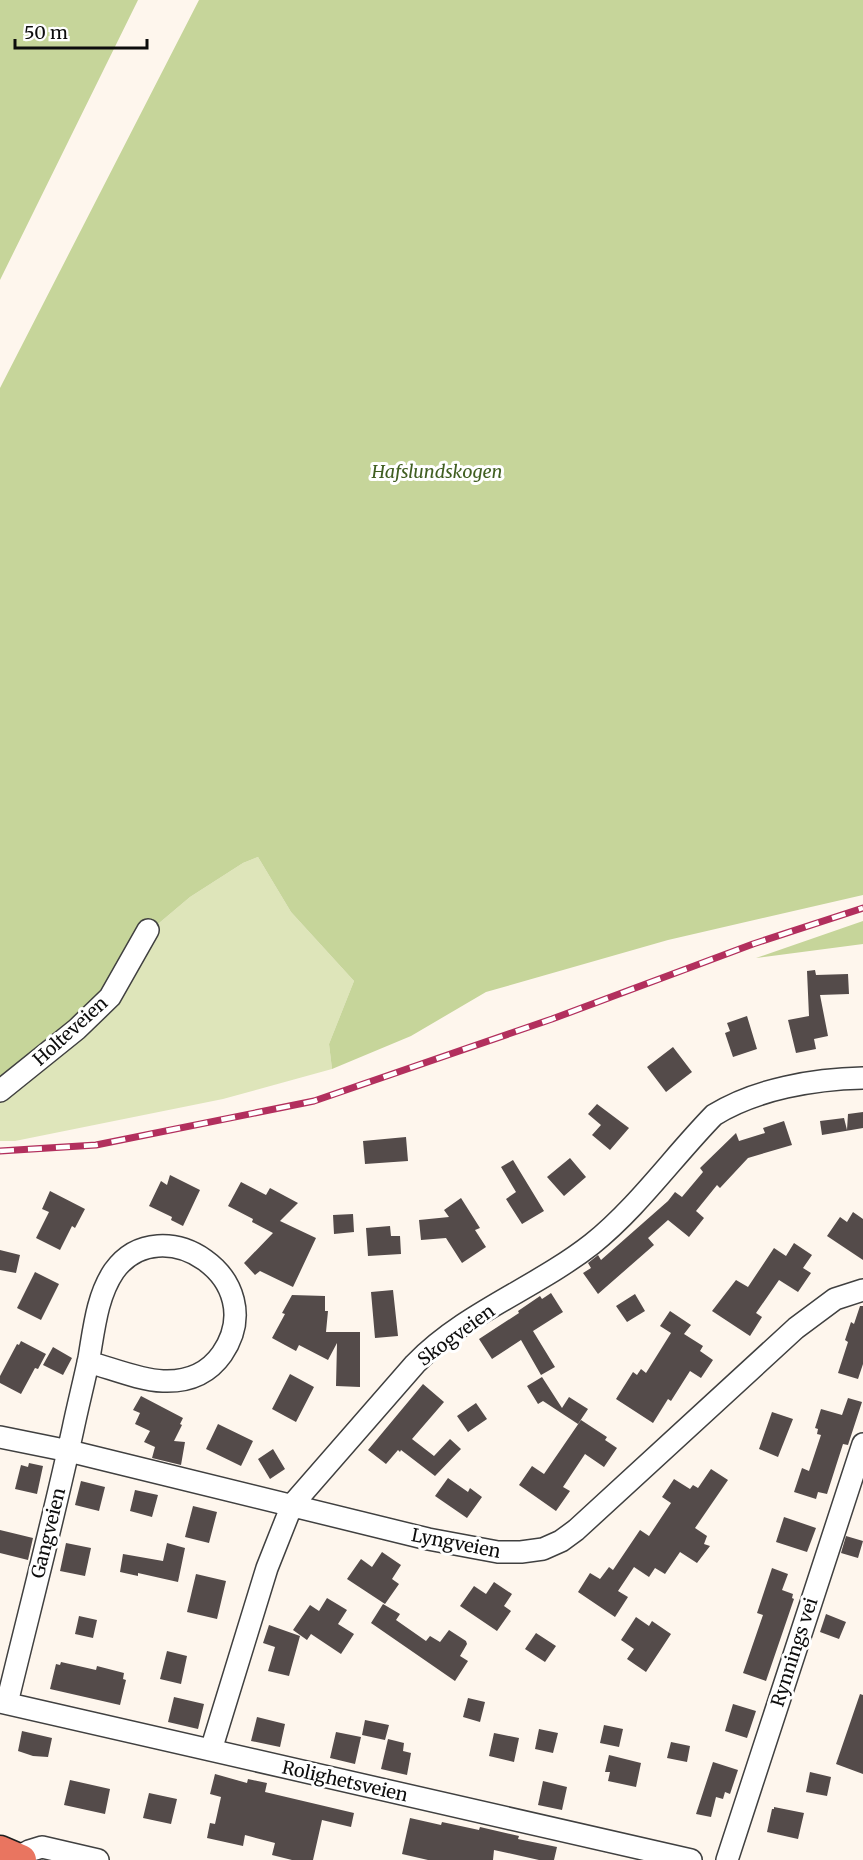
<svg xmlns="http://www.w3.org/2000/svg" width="863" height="1860" viewBox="0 0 863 1860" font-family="Merriweather,serif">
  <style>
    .green { fill: #dee5ba }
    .forest { fill: #c6d59a }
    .building { fill: #544b4a }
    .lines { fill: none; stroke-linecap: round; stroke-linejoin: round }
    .minor-casing { stroke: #404040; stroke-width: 24 }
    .highway-casing { stroke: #1e1e1e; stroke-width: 33 }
    .minor { stroke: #fff; stroke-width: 21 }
    .highway { stroke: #e97560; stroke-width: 30 }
    .rail-casing { stroke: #b22f5d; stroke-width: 7 }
    .rail { stroke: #fff; stroke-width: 4.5; stroke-dasharray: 14; stroke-linecap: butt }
    .labels { text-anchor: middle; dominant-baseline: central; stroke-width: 6; stroke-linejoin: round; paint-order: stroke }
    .park-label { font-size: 18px; font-style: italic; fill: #415f22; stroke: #fff }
    .street-label { font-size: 18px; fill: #0d0d0d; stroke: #fff }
  </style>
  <rect width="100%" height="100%" fill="#fef6ed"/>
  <path class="green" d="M258 857 291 912 354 981 329 1044 332 1069 223 1099 15 1141H0V1098L137 958 158 924 190 897 243 863Z"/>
  <path class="forest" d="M0 0H138L0 280Z
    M199 0H863V895L668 940 486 992 411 1036 332 1069 329 1044 354 981 291 912 258 857 243 863 190 897 158 924 137 958 0 1098V388Z
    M863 921V944L756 958Z"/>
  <path class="building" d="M815 970 816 975 848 974 849 994 820 995 828 1036 814 1039 816 1049 796 1053 788 1020 809 1016 807 971Z
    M747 1016 757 1049 733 1057 725 1033 730 1031 727 1023Z
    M673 1047 692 1072 666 1092 647 1067Z
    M597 1104 629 1128 610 1150 592 1135 601 1125 588 1114Z
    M863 1112V1128L822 1135 820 1121 844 1118 847 1130 848 1114Z
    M784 1121 792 1145 748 1158 720 1188 717 1185 696 1211 704 1218 689 1237 668 1220 648 1238 654 1245 598 1294 583 1273 591 1268 588 1263 598 1255 601 1260 668 1201 675 1192 682 1197 703 1172 700 1168 736 1133 739 1141 765 1133 763 1128Z
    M406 1137 408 1161 365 1164 363 1141Z
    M570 1158 586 1177 564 1196 547 1177Z
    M513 1160 544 1211 522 1224 506 1199 516 1192 501 1167Z
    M170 1175 200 1190 183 1226 171 1220 172 1217 149 1206 161 1181 167 1185Z
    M241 1182 266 1195 270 1188 298 1203 280 1221 316 1238 293 1287 260 1271 255 1275 244 1263 273 1233 252 1222 253 1219 228 1206Z
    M50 1191 85 1209 75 1228 72 1226 60 1250 36 1238 49 1212 42 1209Z
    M461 1198 480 1228 475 1230 486 1247 462 1263 446 1238 421 1240 419 1220 449 1217 444 1210Z
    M853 1212 863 1219V1260L827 1236 840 1217 847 1222Z
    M353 1214 354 1232 334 1234 333 1215Z
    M390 1226 391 1236H400L401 1254 368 1256 366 1228Z
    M794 1243 812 1255 803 1268 811 1273 798 1292 779 1280 756 1313 762 1317 750 1336 712 1311 736 1280 748 1287 774 1248 786 1256Z
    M0 1250 20 1255 16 1273 0 1270Z
    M35 1272 59 1284 41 1320 17 1308Z
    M393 1290 398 1336 375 1338 371 1292Z
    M551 1293 563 1312 533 1331 555 1367 541 1375 521 1340 492 1359 479 1339 519 1313 518 1311 540 1296 542 1299Z
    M635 1294 645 1311 627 1322 616 1306Z
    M292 1295 325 1296V1311H328L326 1332H360V1387L336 1386 337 1343 328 1360 299 1345 296 1351 272 1338 285 1314 282 1313Z
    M860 1306H863V1364L858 1379 838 1373 848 1342 845 1340 851 1322 854 1324Z
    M670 1311 691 1325 684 1334 703 1346 700 1351 713 1360 701 1378 690 1371 671 1401 668 1399 653 1423 616 1399 633 1372 637 1375 641 1369 646 1373 671 1333 660 1326Z
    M21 1341 46 1354 38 1369 35 1368 21 1394 0 1383V1376L17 1344 19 1345Z
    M53 1347 72 1358 63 1375 43 1365Z
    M290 1374 314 1387 296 1422 272 1409Z
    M542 1377 562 1408 569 1397 588 1409 578 1424 543 1401 538 1404 527 1386Z
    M423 1384 444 1402 412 1439 434 1456 450 1439 461 1449 435 1476 401 1450 400 1452 398 1450 386 1464 368 1450Z
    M141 1396 183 1418 180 1424 182 1425 174 1441 185 1442 181 1465 152 1458 155 1447 144 1442 150 1431 135 1424 140 1413 133 1410Z
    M848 1398 862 1402 848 1445 843 1444 827 1494 818 1492 816 1499 794 1492 802 1468 809 1471 821 1435 817 1434 818 1429 815 1428 821 1409 842 1415Z
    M476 1403 487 1419 468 1432 457 1416Z
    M772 1412 793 1419 778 1457 759 1449Z
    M581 1420 607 1437 605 1440 617 1448 604 1467 585 1454 563 1487 570 1491 556 1511 519 1485 532 1466 544 1474Z
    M218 1424 253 1441 241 1466 206 1449Z
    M273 1449 285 1469 270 1479 258 1459Z
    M29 1463 43 1466 37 1494 15 1489 21 1465 28 1467Z
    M711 1469 728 1480 695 1528 707 1536 704 1544 710 1546 697 1563 680 1552 665 1574 655 1568 649 1577 634 1567 618 1591 628 1597 615 1617 578 1592 590 1573 600 1579 609 1567 613 1570 640 1530 649 1536 671 1503 662 1497 674 1479 690 1489 693 1485 698 1488Z
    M448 1478 468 1492 470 1488 482 1497 467 1518 435 1496Z
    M81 1481 105 1487 99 1511 75 1505Z
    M135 1490 158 1495 152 1517 130 1511Z
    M193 1506 217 1512 209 1543 185 1537Z
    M784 1517 816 1528 807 1552 776 1542Z
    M0 1530 33 1538 28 1560 0 1553Z
    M846 1536 863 1541 858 1558 841 1553Z
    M66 1543 91 1548 85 1576 60 1571Z
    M167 1543 185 1548 178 1582 138 1573V1576L120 1572 123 1554 163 1561Z
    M382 1552 401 1565 392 1579 399 1584 385 1604 347 1579 361 1559 372 1567Z
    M772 1568 788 1574 782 1590 793 1594 792 1598 794 1599 766 1681 743 1673 763 1615 757 1613Z
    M196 1574 226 1581 217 1619 187 1612Z
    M494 1582 512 1594 504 1606 511 1611 497 1631 460 1606 474 1586 486 1594Z
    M327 1598 347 1610 338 1624 354 1634 341 1654 311 1634 307 1640 293 1630 310 1605 319 1611Z
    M383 1604 400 1614 396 1620 426 1641 430 1636 440 1642 449 1630 466 1641 467 1644 460 1656 468 1661 455 1681 371 1623Z
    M826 1614 846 1622 839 1639 820 1632Z
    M79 1616 97 1620 93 1638 75 1634Z
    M636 1617 649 1626 652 1621 671 1634 646 1672 627 1659 634 1649 621 1640Z
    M269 1625 300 1636 289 1676 268 1671 275 1647 263 1643Z
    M536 1633 556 1646 545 1662 525 1649Z
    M167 1651 187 1656 181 1684 160 1679Z
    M61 1662 96 1670 97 1666 124 1673 123 1679 126 1680 120 1705 50 1689 56 1664 60 1665Z
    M860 1694 863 1695V1774L836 1764Z
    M174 1697 204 1704 198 1729 168 1722Z
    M468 1698 485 1702 480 1722 463 1717Z
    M733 1704 756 1711 747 1738 725 1731Z
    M257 1717 285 1724 280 1747 251 1741Z
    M365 1720 389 1725 385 1740 362 1735Z
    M604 1725 623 1729 619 1747 600 1743Z
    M539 1729 558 1733 553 1753 535 1749Z
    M22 1731 52 1738 48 1757 33 1756 18 1751Z
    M336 1732 361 1737 355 1764 330 1758Z
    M494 1733 519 1738 514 1762 489 1756Z
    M388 1739 404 1743 403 1751 411 1753 407 1775 381 1769Z
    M671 1742 690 1746 687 1762 667 1758Z
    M609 1755 641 1763 636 1787 608 1781 610 1772H605Z
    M713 1762 738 1770 730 1794 725 1792 723 1799 716 1797 711 1817 696 1814Z
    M810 1772 831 1777 827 1796 806 1792Z
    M215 1774 247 1783 248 1779 267 1783 265 1792 354 1813 351 1827 322 1820 313 1860H292L272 1855 275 1843 245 1835 243 1846 207 1838 210 1823 215 1824 221 1797 210 1794Z
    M70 1780 110 1789 105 1814 64 1805Z
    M543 1781 567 1787 562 1810 538 1805Z
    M149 1793 177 1799 171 1824 143 1818Z
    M774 1807 804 1813 798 1839 767 1832 772 1809H774Z
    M410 1818 441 1825 442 1822 479 1830 480 1827 519 1836 518 1839 557 1847 554 1860H539L494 1850 493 1860H428L402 1854Z"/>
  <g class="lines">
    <defs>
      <path id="minor" d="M0 1091 77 1029 110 997 148 930
        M0 1437 69 1451 428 1539 498 1552H521L543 1549 561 1541 576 1530 796 1328 835 1299 863 1290
        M0 1702 691 1860
        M7 1703C29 1612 53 1521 73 1429 78 1405 84 1382 89 1358 94 1329 97 1296 114 1271 161 1206 273 1279 222 1354 208 1374 187 1382 163 1381 139 1380 111 1368 88 1362
        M211 1750 267 1568 292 1505 415 1364C464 1313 536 1288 592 1244 638 1207 673 1157 714 1115 756 1089 814 1079 863 1078
        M16 1858 29 1851 42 1847 98 1860
        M727 1860 863 1444"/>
      <path id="highway" d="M0 1851 21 1860"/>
    </defs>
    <use href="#minor" class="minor-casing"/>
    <use href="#highway" class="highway-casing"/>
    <use href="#minor" class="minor"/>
    <use href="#highway" class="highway"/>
    <defs>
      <path id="rail" d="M0 1151 96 1145 314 1101 552 1019 753 944 863 908"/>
    </defs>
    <use href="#rail" class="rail-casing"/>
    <use href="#rail" class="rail"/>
  </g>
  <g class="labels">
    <g class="park-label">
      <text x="437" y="471">Hafslundskogen</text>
    </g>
    <g class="street-label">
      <text transform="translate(70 1031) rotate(-42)">Holteveien</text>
      <text transform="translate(456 1335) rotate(-36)">Skogveien</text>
      <text transform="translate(48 1533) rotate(-76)">Gangveien</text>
      <text transform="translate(456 1543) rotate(11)">Lyngveien</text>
      <text transform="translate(794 1652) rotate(-72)">Rynnings vei</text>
      <text transform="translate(345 1781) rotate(13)">Rolighetsveien</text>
    </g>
  </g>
  <path d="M15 39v9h132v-9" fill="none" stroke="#0d0d0d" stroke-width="3"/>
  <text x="24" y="39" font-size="18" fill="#0d0d0d" stroke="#ffffff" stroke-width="4.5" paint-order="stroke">50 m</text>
</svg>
